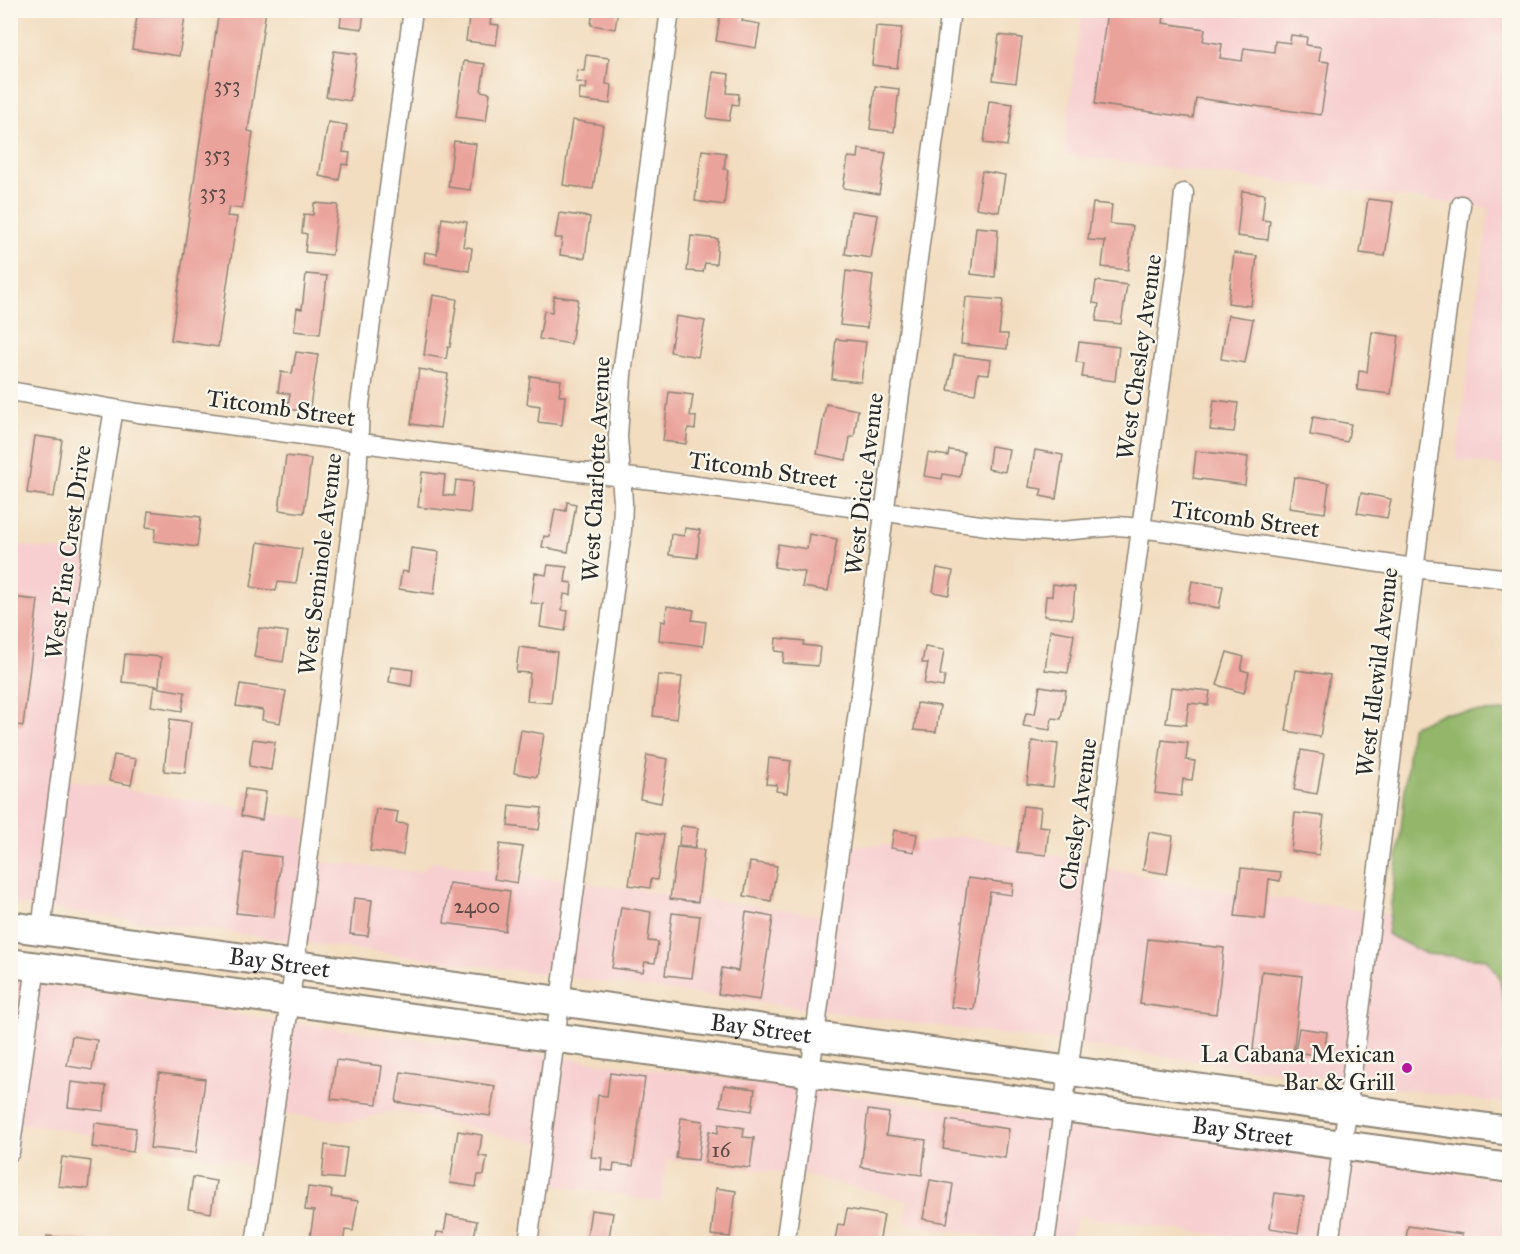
<svg xmlns="http://www.w3.org/2000/svg" width="1520" height="1254" viewBox="0 0 1520 1254" font-family="'IM FELL Great Primer',serif">
  <style>
    .built { fill: #f7cfd0 }
    .forest { fill: #93b66a; stroke: #5f704a; stroke-width: 1.5 }
    .building { fill: #eaa39b }
    .lines { fill: none; stroke-linecap: round; stroke-linejoin: round }
    .street-casing { stroke: #8e8476; stroke-width: 21 }
    .primary-casing { stroke: #8e8476; stroke-width: 32 }
    .street { stroke: #fff; stroke-width: 18 }
    .primary { stroke: #fff; stroke-width: 28 }
    .poi-dot { fill: #b5179e; stroke: #fbf7ec; stroke-width: 2 }
    .labels { text-anchor: middle; dominant-baseline: central; stroke-width: 4.5; stroke-linejoin: round; paint-order: stroke }
    .number-label { font-size: 21px; fill: #5b4947 }
    .street-label { font-size: 24px; fill: #2b2b2b; stroke: #fbf7ec }
    .poi-label { font-size: 24px; fill: #2b2b2b; stroke: #fbf7ec; text-anchor: end }
  </style>
  <rect width="100%" height="100%" fill="#fbf7ec"/>
  <filter id="ink" filterUnits="userSpaceOnUse"><feTurbulence type="fractalNoise" baseFrequency=".0167" numOctaves="2"/><feDisplacementMap in="SourceGraphic" scale="12" xChannelSelector="R" yChannelSelector="G"/><feConvolveMatrix kernelMatrix="1 2 1 2 8 2 1 2 1" color-interpolation-filters="sRGB"/></filter>
  <filter id="wash" filterUnits="userSpaceOnUse"><feTurbulence type="fractalNoise" baseFrequency=".008" numOctaves="4" result="noise"/><feDisplacementMap in="SourceGraphic" scale="24" xChannelSelector="R" yChannelSelector="G"/><feGaussianBlur stdDeviation="1.35" result="paint"/><feColorMatrix in="noise" values="0 0 0 0 0 0 0 0 0 0 0 0 0 0 0 0 0 1.4 0 .05"/><feComposite in="paint" operator="in"/></filter>
  <g filter="url(#wash)">
    <rect width="100%" height="100%" fill="#f2ddc0"/>
    <path class="built" d="M1082 11H1509V467L1456 460 1489 208 1063 155Z
      M11 544 94 555 67 780 308 819 303 860 419 872 432 862 821 915 846 846 915 844 962 835 1176 883 1389 915 1387 934 1426 954 1486 959 1499 976 1506 1011 1509 1010V1104L1112 1049 11 904Z
      M10 978 285 1022 1509 1180V1243L1280 1244 1078 1216 1068 1243H1031L905 1224 908 1201 813 1177 667 1159 661 1202 538 1182V1144L398 1110 351 1122 272 1112 257 1167 157 1146 21 1123 11 1183Z"/>
    <path class="forest" d="M1509 711 1510 1010 1506 1011 1499 976 1486 959 1426 954 1387 934 1401 829 1411 727 1443 713Z"/>
    <g id="blocks">
      <path class="building" d="M138 10H186L179 56 132 49Z
        M219 10H266L248 131 253 132 242 209 229 207 227 216 237 217 218 347 171 340Z
        M342 10H364L362 29 340 26Z
        M470 10H492L490 24 499 25 496 45 466 41Z
        M593 10H618L615 29 591 25Z
        M721 10H744L742 21 760 24 756 48 716 41Z
        M1107 10H1165L1163 23 1205 29 1203 41 1222 44 1220 58 1242 61 1244 48 1274 52 1275 41 1290 43 1291 35 1307 37 1306 45 1321 47 1319 61 1329 62 1321 115 1196 98 1193 118 1095 104Z
        M876 26 902 28 897 68 872 65Z
        M999 35 1022 38 1016 83 993 80Z
        M334 51 357 54 350 101 326 97Z
        M586 55 609 58 606 84 612 85 610 104 579 100 580 88 586 89 587 83 576 82 577 70 584 71Z
        M464 61 485 64 481 91 490 93 486 121 456 117Z
        M713 72 729 74 727 93 739 94 738 105 732 104 729 121 707 118Z
        M875 86 899 89 894 132 870 129Z
        M989 101 1013 104 1007 146 984 143Z
        M572 120 603 125 593 189 563 185Z
        M328 122 347 125 343 152 350 153 348 165 342 164 339 180 319 176Z
        M454 141 476 144 470 190 448 187Z
        M859 149 886 153 879 194 843 188 848 157 858 158Z
        M702 150 726 153 724 169 728 170 724 205 695 201Z
        M982 171 1005 175 999 212 976 208Z
        M1242 191 1265 194 1262 220 1270 221 1268 240 1237 236Z
        M1368 199 1393 202 1385 256 1360 253Z
        M314 203 338 205 332 255 305 252 307 234 302 233 304 214 313 215Z
        M1093 203 1112 205 1110 224 1133 226 1128 270 1102 267 1105 241 1088 240Z
        M851 211 878 215 871 258 845 254Z
        M559 213 590 217 585 258 560 255 562 238H555Z
        M442 218 467 222 463 246 472 248 469 271 424 263 425 252 437 254Z
        M976 227 998 229 995 277 971 274Z
        M691 236 718 239 716 264 705 263 703 272 687 271Z
        M1234 253 1257 256 1251 306 1228 303Z
        M846 271 873 275 867 328 840 325Z
        M306 274 327 276 320 334 294 331 297 308 302 309Z
        M1096 281 1127 285 1121 324 1096 321 1099 304 1093 303Z
        M433 295 457 299 450 347H448L446 359 424 355Z
        M554 296 578 299 571 344 539 339 544 311 552 312Z
        M966 297 1003 300 999 334H1008L1007 349 961 344Z
        M1228 315 1253 319 1245 363 1221 359Z
        M676 316 705 321 698 357 670 352Z
        M1372 332 1399 336 1391 394 1357 390 1359 371 1367 372Z
        M836 339 866 342 861 382 832 379Z
        M1079 342 1119 347 1115 381 1082 377 1084 363 1076 362Z
        M296 352 318 355 309 412 287 409 290 394 278 392 281 372 292 374Z
        M954 355 991 360 989 374 978 373 975 394 948 390Z
        M419 369 448 374 440 428 411 424Z
        M530 376 561 380 559 396H565L562 425 538 422 540 406 527 404Z
        M669 392 693 395 690 416 696 417 695 429 688 428 686 444 663 441Z
        M1214 400 1238 403 1234 432 1210 430Z
        M826 404 858 410 854 437H850L846 460 817 454Z
        M1313 417 1351 424 1347 442 1310 435Z
        M35 436 62 440 54 497 27 493Z
        M991 446 1009 449 1005 472 988 469Z
        M949 450 964 452 960 477 943 474 942 479 924 476 928 453 948 456Z
        M1035 450 1063 455 1056 499 1040 496 1042 489 1029 487Z
        M1196 451 1248 457 1245 485 1193 478Z
        M286 456 311 459 304 513 279 510Z
        M422 472 445 475 443 495 454 496 456 480 473 482 470 513 418 507Z
        M1294 477 1329 483 1325 513 1289 508Z
        M1361 493 1391 499 1387 518 1357 513Z
        M567 502 576 504 568 552 542 547 544 536 550 537 555 509 566 511Z
        M148 511 201 517 197 547 154 541 156 528 146 527Z
        M685 528 700 530 697 558 669 555 671 534 684 536Z
        M809 534 837 539 828 591 802 587 805 572 774 567 778 544 807 549Z
        M258 542 302 549 296 584 278 582 276 591 251 587Z
        M411 548 439 552 434 594 399 589 402 571 408 572Z
        M548 565 567 567 565 582 572 583 571 595 564 594 562 610 568 611 565 631 540 627 543 604 531 603 535 573 546 575Z
        M937 568 953 571 949 595 933 592Z
        M1192 581 1223 586 1219 608 1188 602Z
        M1053 584 1075 587 1072 619 1044 616 1046 596H1052Z
        M10 597 38 600 23 726 10 724Z
        M667 606 694 610 692 620 706 622 703 646 659 640 661 621 665 622Z
        M259 628 288 632 283 662 254 657Z
        M1050 630 1074 634 1068 673 1045 670Z
        M776 638 804 641 803 645 820 647 818 666 783 663 784 652 775 651Z
        M519 647 557 652 551 703 527 701 530 673 516 672Z
        M925 647 944 650 940 675 945 676 943 687 924 684 928 663H922Z
        M1227 652 1244 657 1241 670 1249 672 1244 693 1217 685Z
        M125 654 161 657 159 686 122 682Z
        M391 667 413 670 411 686 389 682Z
        M1296 670 1330 675 1320 737 1286 731Z
        M658 675 682 677 677 719 653 716Z
        M240 684 286 691 280 723 262 720 263 710 236 706Z
        M1040 686 1066 690 1061 719 1052 718 1050 730 1023 726 1026 713 1035 714Z
        M154 687 185 692 182 711 151 706Z
        M1171 687 1210 691 1208 705 1189 703 1186 725 1166 723Z
        M917 703 940 706 936 732 914 730Z
        M170 719 191 722 185 773 164 771Z
        M521 730 544 734 537 777 514 773Z
        M253 739 275 742 271 770 249 766Z
        M1162 740 1188 743 1186 760 1195 761 1192 780 1183 779 1181 796 1155 793Z
        M1032 741 1058 744 1053 787 1027 784Z
        M1301 750 1324 754 1317 794 1294 790Z
        M114 755 136 759 131 785 109 781Z
        M647 755 668 759 661 803 640 799Z
        M769 758 791 761 787 793 776 791 777 785 766 784Z
        M245 789 266 792 262 820 241 816Z
        M510 805 542 808 539 830 508 826Z
        M1023 806 1041 808 1039 826 1049 827 1046 855 1017 852Z
        M376 809 398 812 396 823 407 824 403 855 370 851Z
        M1295 813 1324 816 1319 855 1291 851Z
        M681 826 698 828 695 847 679 845Z
        M894 830 917 834 914 852 891 848Z
        M637 831 664 835 657 880 651 879 650 888 629 885Z
        M1149 832 1173 836 1167 874 1143 870Z
        M500 844 523 847 517 883 494 879Z
        M677 847 704 850 698 902 670 899Z
        M244 852 281 857 274 917 236 913Z
        M750 862 777 866 771 901 744 896Z
        M1241 868 1281 872 1280 881 1269 879 1265 919 1235 916Z
        M968 878 1013 884 1012 895 990 892 974 1010 951 1007Z
        M449 883 510 891 505 931 444 923Z
        M354 898 372 900 368 936 350 934Z
        M621 907 651 912 648 941 658 942 655 963 645 962 643 972 612 968Z
        M746 912 773 917 760 1000 718 994 722 968 738 971Z
        M672 913 700 916 692 978 665 975Z
        M1148 939 1224 948 1216 1014 1140 1004Z
        M1262 971 1302 976 1293 1055 1253 1050Z
        M1299 1028 1327 1032 1324 1056 1295 1052Z
        M72 1036 97 1040 92 1070 67 1066Z
        M336 1060 382 1066 377 1104 331 1099Z
        M401 1072 495 1086 490 1116 396 1102Z
        M159 1073 205 1079 196 1153 150 1148Z
        M610 1073 645 1078 633 1166 614 1164 613 1171 601 1170 602 1158 591 1157 598 1095 607 1096Z
        M71 1082 106 1086 104 1111 68 1107Z
        M724 1085 755 1089 752 1111 720 1106Z
        M868 1110 889 1113 886 1135 926 1140 922 1175 861 1167Z
        M681 1118 703 1121 698 1160 676 1158Z
        M947 1120 1009 1129 1005 1158 943 1149Z
        M95 1123 136 1128 133 1152 92 1147Z
        M719 1124 744 1128 743 1137 754 1138 750 1168 705 1163 709 1131 718 1133Z
        M458 1131 482 1135 479 1156 487 1157 484 1175H478L476 1187 450 1183Z
        M325 1145 347 1148 343 1179 322 1177Z
        M62 1157 91 1161 88 1189 58 1186Z
        M193 1177 216 1181 211 1213 188 1209Z
        M930 1180 953 1184 947 1223 923 1219Z
        M308 1187 332 1190 331 1197 358 1201 353 1231 345 1230 343 1244H309L314 1211 305 1210Z
        M716 1188 736 1191 730 1237 711 1235Z
        M1275 1193 1304 1197 1298 1233 1270 1228Z
        M847 1209 884 1215 879 1244H854L835 1240 838 1224 844 1225Z
        M591 1210 613 1213 608 1244H586Z
        M447 1215 477 1221 473 1244H435L437 1232 444 1233Z
        M1408 1226 1462 1234 1461 1244H1405Z
        M47 1236 90 1241V1244H46Z
        M1117 1238 1144 1242V1244H1117Z"/>
    </g>
  </g>
  <g filter="url(#ink)">
    <use href="#blocks" fill-opacity="0" stroke="#8e8476" stroke-width="1.5"/>
    <g class="lines">
      <defs>
        <path id="street" d="M10 391 138 413 579 472 662 481 1009 529 1050 532 1118 526 1141 528 1414 568 1510 579
          M41 930C63 756 84 582 114 409
          M10 1152 36 966
          M255 1244 290 1000 357 483 360 404 413 10
          M528 1244 622 530 623 502 618 437 622 374 670 10
          M785 1244 810 1072 951 10
          M1045 1244 1178 253 1184 193
          M1329 1244C1378 898 1413 551 1461 205"/>
        <g id="primary">
          <path id="s1" d="M10 926 1510 1131"/>
          <path id="s2" d="M10 963 1510 1168"/>
        </g>
      </defs>
      <use href="#street" class="street-casing"/>
      <use href="#primary" class="primary-casing"/>
      <use href="#street" class="street"/>
      <use href="#primary" class="primary"/>
    </g>
  </g>
  <circle class="poi-dot" cx="1407" cy="1068" r="6"/>
  <g class="labels">
    <g class="number-label">
      <text x="227" y="85">353</text>
      <text x="217" y="154">353</text>
      <text x="213" y="192">353</text>
      <text x="477" y="906">2400</text>
      <text x="721" y="1150">16</text>
    </g>
    <g class="street-label">
      <text transform="translate(1139 357) rotate(-82)">West Chesley Avenue</text>
      <text transform="translate(281 408) rotate(8)">Titcomb Street</text>
      <text transform="translate(596 469) rotate(-87)">West Charlotte Avenue</text>
      <text transform="translate(763 470) rotate(8)">Titcomb Street</text>
      <text transform="translate(864 484) rotate(-83)">West Dicie Avenue</text>
      <text transform="translate(1245 519) rotate(8)">Titcomb Street</text>
      <text transform="translate(68 552) rotate(-82)">West Pine Crest Drive</text>
      <text transform="translate(320 564) rotate(-83)">West Seminole Avenue</text>
      <text transform="translate(1377 672) rotate(-83)">West Idlewild Avenue</text>
      <text transform="translate(1078 814) rotate(-82)">Chesley Avenue</text>
      <text stroke="none"><textPath href="#s1" startOffset="272">Bay Street</textPath></text>
      <text stroke="none"><textPath href="#s1" startOffset="758">Bay Street</textPath></text>
      <text stroke="none"><textPath href="#s2" startOffset="1244">Bay Street</textPath></text>
    </g>
    <g class="poi-label">
      <text x="1395" y="1054">La Cabana Mexican<tspan x="1395" dy="28">Bar &amp; Grill</tspan></text>
    </g>
  </g>
  <rect width="1520" height="1254" fill="none" stroke="#fbf7ec" stroke-width="36"/>
</svg>
